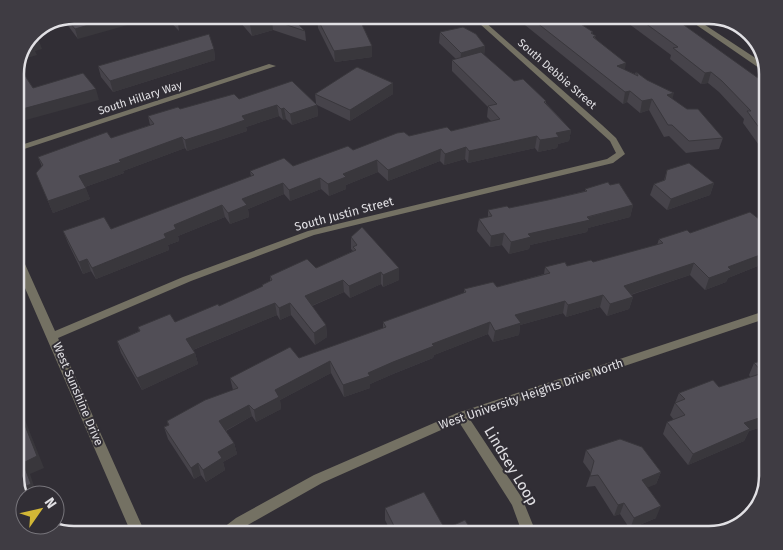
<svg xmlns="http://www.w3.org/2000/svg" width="783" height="550" viewBox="0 0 783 550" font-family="'Fira Sans',sans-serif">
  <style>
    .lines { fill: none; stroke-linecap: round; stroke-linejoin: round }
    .street { fill: #747163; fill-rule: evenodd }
    .wall { fill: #46434a }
    .shaded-wall { fill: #39373c }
    .building { fill: #514e56; stroke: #39373c }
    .labels { text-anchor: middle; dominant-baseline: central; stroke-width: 4; stroke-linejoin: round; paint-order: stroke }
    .far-street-label { font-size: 11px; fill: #e1e0e4; stroke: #312e35 }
    .street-label { font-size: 12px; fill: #e1e0e4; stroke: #312e35 }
    .near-street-label { font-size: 15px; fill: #e1e0e4; stroke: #312e35 }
    .rim { fill: none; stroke: #e1e0e4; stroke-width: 2.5 }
  </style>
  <rect width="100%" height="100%" fill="#312e35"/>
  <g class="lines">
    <path class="street" d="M470 15H477L602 125 616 138 625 154 613 163 314 235 191 281 58 338 146 535H132L15 265V250L20 253 55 331 183 277 308 231 607 159 616 153 610 141Z
      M682 15H690L763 63 766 70H762Z
      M269 64 276 66 15 152V147Z
      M768 310V318L469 418 522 498 537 535H523L512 505 459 422 322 483 246 526 234 535H217L219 531 236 518 314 475 457 413Z"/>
  </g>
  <path class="wall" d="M74 15 78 39 63 19Z
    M164 15H177L179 31Z
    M234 15H289L305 31 306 41 273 30 252 36Z
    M321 15H381L379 16 377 15 362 26 372 57 335 62 318 28 317 18Z
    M519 15H567L593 34 596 39 625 70 635 74 636 72 723 138 719 149 686 153 669 136 664 137 649 110 640 113 627 102 623 104 520 21V16Z
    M617 15H670L768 88V151L764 152 743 123 744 119 719 92 708 83 701 84 670 59 671 55Z
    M440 32 485 46 484 55 514 81 546 101V103L571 130 569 141 558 144 557 148 538 152 535 148 468 163 465 159 444 165 440 161 388 181 378 172 346 185V189L329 196 321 189 290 201 284 194 248 209 249 217 230 224 225 217 178 236 179 241 168 245 169 250 96 279 91 271 83 274 68 243 63 231 111 229 251 177 250 171 293 166 409 136 451 131 491 121 487 117 488 107 452 71V60L456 59 439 43Z
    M214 49 215 60 113 92 101 77 98 66Z
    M315 94H393L350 121 317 105 318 116 292 125 286 119 283 120 279 116 246 127 247 131 187 151 185 148 123 171 124 173 85 187 90 199 53 213 36 173 42 167 38 157 111 138 150 125 148 116 180 109 239 99 316 103Z
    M667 170 714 183 710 195 667 210 650 195 654 184 664 180Z
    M585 189 633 205 630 217 588 228 587 232 530 245 529 249 509 254 502 245 490 247 477 231 479 219 488 217V210L509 208 548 200 585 191Z
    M768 226V262L728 278 726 282 705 290 690 275 631 295 633 297 629 309 607 316 600 307 566 317 563 313 520 325 519 335 493 342 488 334 434 355 433 358 393 374 370 384V388L344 397 331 373 280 400 281 409 256 422 252 416 226 431 234 443 237 454 223 462 225 470 206 482 201 475 194 479 168 439 164 427 168 425 167 421 233 390 230 378 299 358 383 328V322L464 293V289L497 287 544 274 545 267 567 266 593 262 657 245 659 239 690 233Z
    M351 237 399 268V280L383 287 381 284 350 298 344 292 312 306 326 325 327 337 315 345 291 315 280 320 277 315 193 350 195 353 198 364 142 390 121 353 117 341 139 331 138 327 175 322 219 306 262 287V285L270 281V276L316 268 353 251 351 249Z
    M768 359V425L749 431 744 441 688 465 663 434 667 422 674 420 670 415 679 393 719 387 750 377 749 375 754 363Z
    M586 450 661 472 656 484 647 487 656 518 630 529 620 514 614 516 595 486 586 487 591 473 583 462Z
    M385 508 445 529 474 535H386V530L389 528 385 520Z"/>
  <path class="shaded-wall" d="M123 15H163L78 39 75 29Z
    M363 15H377L359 28V18Z
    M272 20 273 30 252 36 250 25Z
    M38 38 42 49 35 51 37 55 20 60 30 40Z
    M372 46V57L335 62 334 51Z
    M485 46 484 57 460 63 461 53Z
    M214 49 215 60 113 92 110 81Z
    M626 63 624 74 617 66Z
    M711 72 708 83 701 84 705 73Z
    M393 83V94L350 121V110Z
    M96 89 99 100 15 123V111Z
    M630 91 627 102 623 104 625 92Z
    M674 93 671 104 667 95Z
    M652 99 649 110 640 113 642 101Z
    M277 105 279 116 246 127 247 131 187 151 185 140 242 116Z
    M317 105 318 116 292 125 290 114Z
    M284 108 286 119 283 120 281 109Z
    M571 130 569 141 558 144 557 148 538 152 540 140 556 133Z
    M537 136 535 148 468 163 469 151Z
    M182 137 185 148 123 171 124 173 82 188 79 176 119 160Z
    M466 147 465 159 444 165 445 154Z
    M441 149 440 161 388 181V170Z
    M377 160 378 172 346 185V189L329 196 328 184 343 174Z
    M320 178 321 189 290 201 289 190Z
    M283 183 284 194 248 209 249 217 230 224 228 213 242 199Z
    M714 183 710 195 667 210 671 199Z
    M86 188 90 199 53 213 48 201Z
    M222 205 225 217 178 236 179 241 168 245 169 250 96 279 92 268 164 234 174 225Z
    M633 205 630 217 588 228 587 232 530 245 529 249 509 254 511 242 528 234Z
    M504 233 502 245 490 247 491 236Z
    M768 252V262L728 278 726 282 705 290 709 278 728 267Z
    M87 259 91 271 83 274 79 262Z
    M694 263 690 275 620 298 624 286Z
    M399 268V280L383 287V275Z
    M381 272V284L350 298 349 286Z
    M343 280 344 292 306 308 305 296Z
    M603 295 600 307 566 317 568 305Z
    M633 297 629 309 607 316 610 304Z
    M565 301 563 313 520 325 519 335 493 342 495 331 515 315Z
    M275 303 277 315 190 351 186 339Z
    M290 303 291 315 280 320 279 308Z
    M490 322 488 334 434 355 433 358 393 374 370 384V388L344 397 343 385 368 373 432 344Z
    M326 325 327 337 315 345 314 333Z
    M195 353 198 364 142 390 137 378Z
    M330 361 331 373 280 400 281 409 256 422 254 410 275 390Z
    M15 400 21 410 44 468 30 474 37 495H25V498L20 489 23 463Z
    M249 405 252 416 221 433 219 421Z
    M768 415V425L749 431 744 441 688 465 693 454 744 423Z
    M234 443 237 454 223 462 225 470 206 482 203 470 218 452Z
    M198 463 201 475 194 479 191 468Z
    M661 472 656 484 638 492 642 480Z
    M624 503 620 514 614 516 618 505Z
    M661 506 656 518 630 529 634 518Z"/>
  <path class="building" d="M74 15H123L75 29 66 18Z
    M172 15H176L177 20Z
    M241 15H289L305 31 272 20 250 25Z
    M321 15H363L359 18 372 46 334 51 317 18Z
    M527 15H567L593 32 591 33 596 36 593 37 626 63 617 66 638 76 636 72 647 80 674 93 667 95 687 109H698L723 138 689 141 672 125H668L652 99 642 101 630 91 625 92Z
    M634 15H670L758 78 768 88V92H765L768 96V140L747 111H751L722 81 711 72 705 73 673 48 678 47Z
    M463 27 476 34 485 46 461 53 440 32Z
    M34 32 38 38 30 40 33 44 27 46Z
    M209 34 214 49 110 81 98 66Z
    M481 52 514 81 523 79 546 101 544 102 571 130 556 133 559 137 540 140 537 136 469 151 466 147 445 154 441 149 388 170 377 160 343 174 346 177 328 184 320 178 289 190 283 183 242 199 247 205 228 213 222 205 174 225 176 229 164 234 166 238 92 268 87 259 79 262 63 231 104 217 111 229 254 175 250 171 284 158 293 166 348 146 353 150 397 133 404 132 409 136 447 127 451 131 500 119 488 106 497 104 452 60Z
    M18 65 33 88 83 73 96 89 15 111V70Z
    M357 67 393 83 350 110 315 94Z
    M292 81 317 105 290 114 284 108 281 109 277 105 242 116 245 120 222 128 185 140 182 137 119 160 121 162 79 176 86 188 48 201 36 173 43 165 38 157 107 132 111 138 154 124 148 116 178 107 180 109 234 94 239 99Z
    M689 163 714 183 671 199 654 184 665 180 667 170Z
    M608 182 610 185 619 183 633 205 587 217 590 220 528 234 531 237 511 242 504 233 491 236 479 219 492 216 488 210 507 206 509 208 548 200 587 191 585 189Z
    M750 212 768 226V252L728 267 731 270 709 278 694 263 624 286 633 297 610 304 603 295 568 305 565 301 515 315 521 323 495 331 490 322 432 344 434 346 393 362 368 373 370 376 343 385 330 361 275 390 279 397 254 410 249 405 219 421 234 443 218 452 222 458 203 470 198 463 191 468 164 427 169 425 167 421 205 400 238 388 230 378 290 347 299 358 386 327 383 322 466 292 464 289 493 282 497 287 550 273 545 267 565 262 567 266 591 260 593 262 663 243 659 239 687 230 690 233Z
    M362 227 399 268 383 275 381 272 349 286 343 280 305 296 326 325 314 333 290 303 279 308 275 303 186 339 195 353 137 378 117 341 140 331 138 327 170 314 175 322 218 304 219 306 263 286 262 285 272 280 270 276 307 259 316 268 356 250 353 247 357 245 351 237Z
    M768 359V415L744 423 750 429 693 454 667 422 685 415 675 403 685 399 679 393 713 380 719 387 763 373 754 363Z
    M15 400 37 456 23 463 31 484 20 489 15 480Z
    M620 439 642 447 661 472 642 480 661 506 634 518 624 503 618 505 598 475 590 476 594 461 586 450Z
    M424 492 445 529 465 520 474 535H388L386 530 394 526 385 508Z"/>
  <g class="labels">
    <g class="far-street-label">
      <text transform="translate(557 74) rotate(41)">South Debbie Street</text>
      <text transform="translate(140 98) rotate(-18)">South Hillary Way</text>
    </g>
    <g class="street-label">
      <text transform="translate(344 214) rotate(-15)">South Justin Street</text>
      <text transform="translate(78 394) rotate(67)">West Sunshine Drive</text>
      <text transform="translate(531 394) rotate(-19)">West University Heights Drive North</text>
    </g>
    <g class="near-street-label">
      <text transform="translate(511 466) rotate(59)">Lindsey Loop</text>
    </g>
  </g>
  <path d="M0 0H783V550H0ZM74 24H709A50 50 0 0 1 759 74V476A50 50 0 0 1 709 526H74A50 50 0 0 1 24 476V74A50 50 0 0 1 74 24Z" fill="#3f3c43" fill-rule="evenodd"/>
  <path class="rim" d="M74 24H709A50 50 0 0 1 759 74V476A50 50 0 0 1 709 526H74A50 50 0 0 1 24 476V74A50 50 0 0 1 74 24Z"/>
  <g transform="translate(40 510) rotate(56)"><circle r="24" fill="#312e35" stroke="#77757b"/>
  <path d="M0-4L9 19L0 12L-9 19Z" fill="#d2b736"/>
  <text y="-8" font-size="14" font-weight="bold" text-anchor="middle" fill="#e1e0e4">N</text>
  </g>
</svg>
